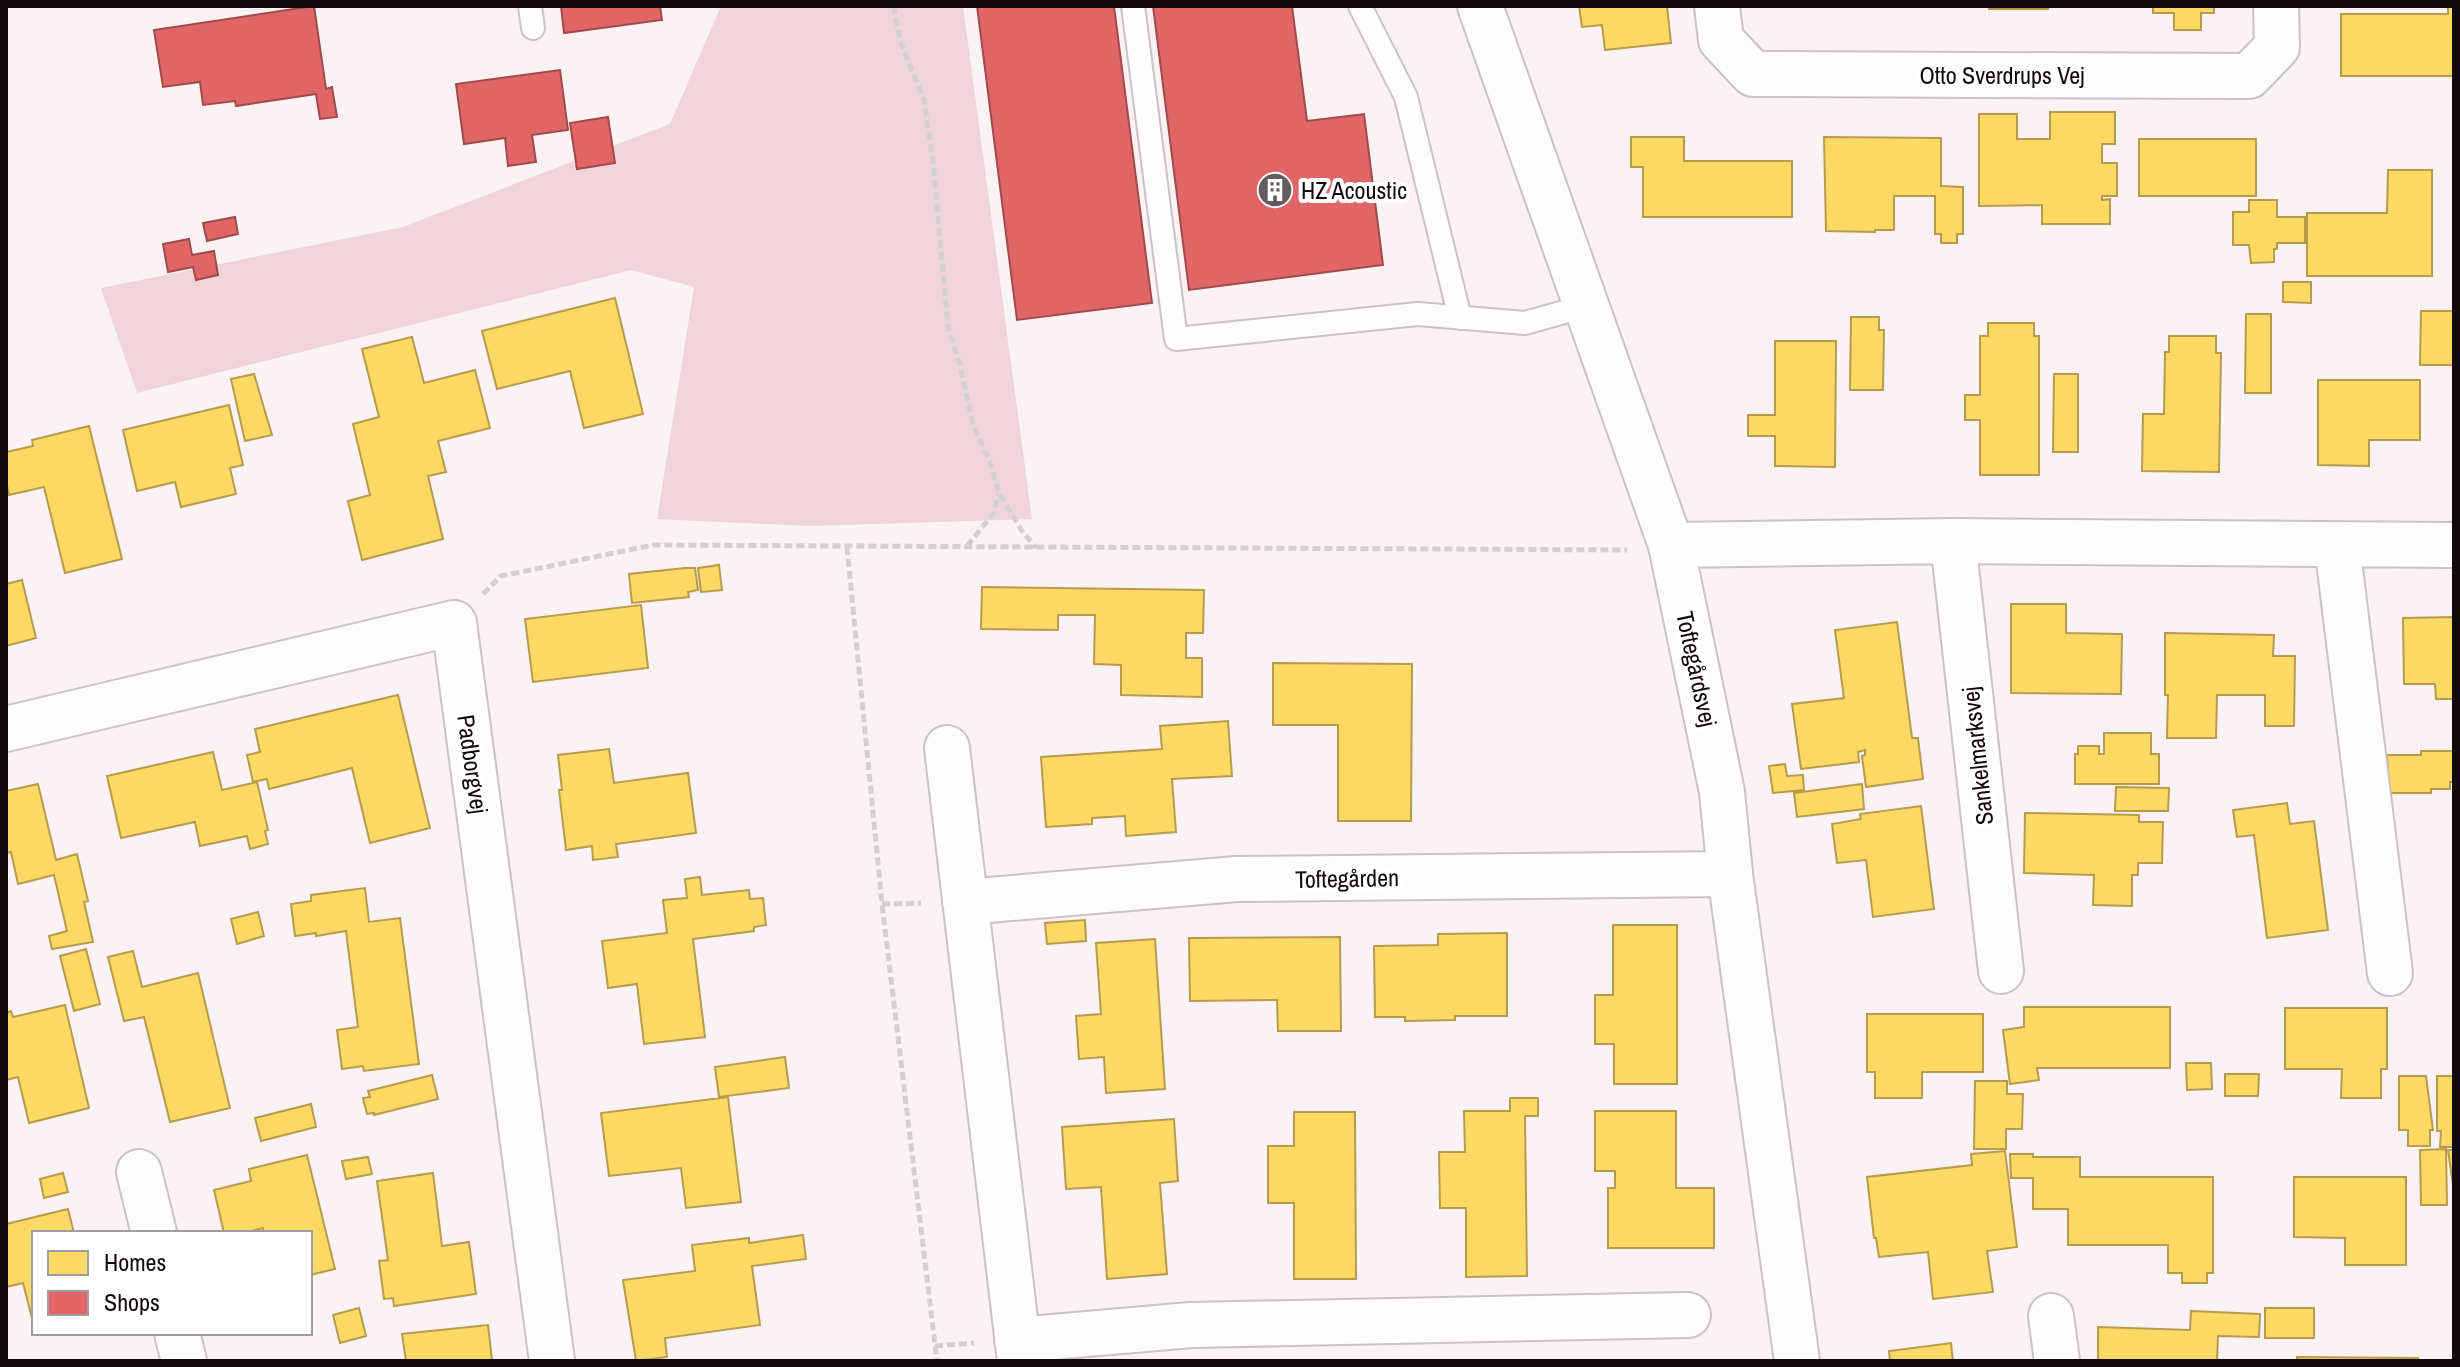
<svg xmlns="http://www.w3.org/2000/svg" width="2460" height="1367" viewBox="0 0 2460 1367" font-family="'Archivo Narrow',sans-serif">
  <style>
    .green { fill: #f0d4dc }
    .homes { fill: #ffd966; stroke: #b89b4b; stroke-width: 2 }
    .shops { fill: #e06666; stroke: #a24a4b; stroke-width: 2 }
    .lines { fill: none; stroke-linecap: round; stroke-linejoin: round }
    .service-casing { stroke: #cbc2c5; stroke-width: 26 }
    .minor-casing { stroke: #cbc2c5; stroke-width: 48 }
    .tertiary-casing { stroke: #cbc2c5; stroke-width: 48 }
    .path { stroke: #d4d0d1; stroke-width: 5; stroke-dasharray: 8 4; stroke-linecap: butt }
    .service { stroke: #fefdfd; stroke-width: 22 }
    .minor { stroke: #fefdfd; stroke-width: 44 }
    .tertiary { stroke: #fefdfd; stroke-width: 44 }
    .labels { text-anchor: middle; dominant-baseline: central; stroke-width: 8; stroke-linejoin: round; paint-order: stroke }
    .street-label { font-size: 24px; fill: #110a0c; stroke: #fff }
    .poi-label { font-size: 24px; fill: #110a0c; stroke: #fff; text-anchor: start }
  </style>
  <rect width="100%" height="100%" fill="#faf2f4"/>
  <path class="green" d="M721 6H963L1032 519 810 526 657 519 694 287 631 270 137 393 101 288 403 227 670 124Z"/>
  <path class="homes" d="M1579 6H1667L1671 43 1605 50 1602 25 1582 27Z
    M1989 6H2048V9H1989Z
    M2153 6H2214V13H2201V30H2174V13H2153Z
    M2448 6H2454V76H2341V14H2448Z
    M2050 112H2115V144H2102V163H2117V196H2102V200L2110 199V224H2042V205L1979 206V114H2017V139H2050Z
    M1631 137H1684V161H1792V217H1643V167H1631Z
    M1824 137 1941 138V186L1963 187V234H1957V243H1941V234H1935V196H1894V230H1875V232L1826 231Z
    M2139 139H2256V196H2139Z
    M2388 170H2432V276H2307V213H2387Z
    M2249 200H2277V217H2305V243H2277V249H2274V262L2251 263 2249 245H2233V212H2249Z
    M2283 282H2311V303L2283 302Z
    M615 298 643 414 584 428 570 371 497 389 482 331Z
    M2421 311H2454V365H2420Z
    M2246 314H2271V393H2245Z
    M1851 317H1879V330H1884L1883 390H1850Z
    M1988 323H2034V336H2039V475H1980V420H1965V395H1980V336H1988Z
    M2169 336H2216V353H2221L2219 472 2142 471 2143 414H2164L2165 352H2169Z
    M412 337 424 383 475 370 490 428 438 441 446 472 428 476 443 539 362 560 348 501 370 495 353 424 379 417 362 349Z
    M1775 341H1836L1835 467 1775 466V436H1748V415H1775Z
    M254 374 272 435 245 441 231 379Z
    M2054 374H2078V452H2053Z
    M2318 380H2420V440H2369V466L2318 465Z
    M229 405 243 465 230 468 236 494 181 507 175 482 137 491 123 430Z
    M89 426 122 559 65 573 44 487 9 495 6 481V452L33 446 32 440Z
    M719 565 722 590 701 592 698 568Z
    M685 568H695L698 590 688 592 689 597 632 603 629 574Z
    M22 580 36 638 6 646V584Z
    M982 587 1204 590 1203 633H1186V658H1202V697L1121 695V665L1094 664 1095 615H1058V630L981 629Z
    M2011 604H2066V633L2122 634 2121 694 2011 693Z
    M641 605 648 668 533 682 525 619Z
    M2454 617V699H2436L2435 684H2404L2403 618Z
    M1897 622 1912 738H1918L1923 779 1866 787 1862 756 1865 755V750L1858 752 1859 762 1801 769 1792 704 1844 698 1835 630Z
    M2165 633 2274 635 2273 656H2295L2294 726H2265V695H2217L2216 738H2167L2168 695H2165Z
    M1273 663 1412 664 1411 821H1338V725H1273Z
    M398 695 430 828 370 843 352 768 269 789 267 779 253 782 247 755 260 752 255 729Z
    M1228 721 1232 776 1172 779 1176 832 1126 836 1125 816 1092 818V824L1046 827 1041 757 1162 749 1160 726Z
    M2104 733H2151V754H2159V784H2075V754H2078V746H2099V754H2104Z
    M609 749 614 783 688 773 696 833 616 844 618 857 593 860 592 846 566 850 559 790H562L558 755Z
    M2421 751H2454V782H2450V789H2431V793H2389L2387 755H2421Z
    M213 752 222 790 257 782 268 830 265 831 268 844 250 849 247 836 200 846 195 822 121 838 107 776Z
    M1785 764 1787 776 1803 775 1804 790 1773 793 1769 766Z
    M38 784 56 860 77 854 88 901 84 902 93 942 52 949 49 936 67 931 54 875 18 884 11 852 6 853V791Z
    M1862 784 1864 809 1797 817 1794 793Z
    M2116 787 2169 788 2168 811H2115Z
    M2287 803 2290 824 2314 821 2328 930 2267 938 2254 835 2237 837 2233 810Z
    M1921 806 1934 909 1873 917 1866 860 1837 863 1832 824 1861 819 1860 814Z
    M2025 813 2139 815V822H2163L2162 863H2138V875H2132V906L2093 905 2094 875 2024 873Z
    M700 877 702 895 749 890 750 899 763 898 766 925 754 927V931L693 939 705 1037 644 1044 637 984 608 988 602 941 667 933 663 900 687 898 685 879Z
    M365 888 369 922 400 918 419 1064 364 1071 363 1066 342 1069 337 1030 358 1027 346 931 316 936V933L295 936 291 904 311 901V895Z
    M258 912 264 936 237 944 231 919Z
    M1085 920 1086 941 1047 944 1045 923Z
    M1613 925H1677V1084H1614V1044H1595V995H1613Z
    M1507 933V1016H1455V1020L1405 1021V1017H1375L1374 946 1438 945V934Z
    M1340 937 1341 1031H1278L1277 1000 1190 1001 1189 938Z
    M1155 939 1165 1089 1106 1093 1104 1057 1079 1059 1076 1016 1101 1014 1096 943Z
    M86 949 100 1004 74 1011 60 956Z
    M133 951 142 987 198 973 230 1108 170 1122 144 1017 124 1021 108 957Z
    M65 1005 89 1108 29 1123 18 1077 6 1080V1013L11 1011 13 1017Z
    M2024 1007H2170V1068H2037L2039 1080 2010 1084 2003 1030 2024 1027Z
    M2285 1008H2387V1069H2381V1098H2341L2342 1069H2285Z
    M1867 1014H1983V1072H1922V1098H1875V1072H1867Z
    M785 1057 789 1088 719 1097 715 1067Z
    M2186 1063H2211L2212 1089 2187 1090Z
    M2225 1074H2259L2258 1096H2225Z
    M432 1075 438 1099 374 1115V1113L367 1114 363 1098 370 1097 368 1091Z
    M2399 1076H2426L2433 1130H2430V1146H2408V1130H2399Z
    M2437 1076H2454V1147H2440L2441 1131H2437Z
    M1975 1081H2007V1094H2023L2022 1129H2006V1149H1974Z
    M728 1097 741 1202 686 1208 681 1168 609 1176 601 1113Z
    M1510 1098H1538V1116H1525L1527 1276 1466 1277V1208H1440L1439 1152H1465L1464 1111H1510Z
    M311 1104 316 1127 261 1141 255 1118Z
    M1595 1111H1676V1188H1714V1248H1608V1188H1615V1171H1595Z
    M1294 1112H1355L1356 1279H1294V1203H1268V1146H1294Z
    M1174 1119 1178 1181 1160 1183 1167 1274 1107 1279 1101 1187 1066 1189 1062 1127Z
    M2446 1149 2447 1205H2421L2420 1150Z
    M2448 1150H2454V1192Z
    M2005 1151 2017 1247 1987 1251 1993 1292 1933 1299 1928 1252 1879 1257 1876 1238H1874L1867 1177 1972 1165 1971 1154Z
    M2010 1154H2033V1157H2080V1177H2213V1273H2207V1283H2182V1273H2168V1245H2068V1209H2033V1178H2011Z
    M307 1155 335 1269 310 1275V1233H264L263 1228 244 1233H224L214 1190 251 1181 249 1169Z
    M368 1157 372 1174 346 1179 342 1161Z
    M63 1173 68 1192 44 1198 40 1179Z
    M433 1173 442 1246 469 1242 476 1294 394 1306 393 1298 384 1299 379 1261 388 1260 377 1181Z
    M2294 1177H2406V1265H2345V1238L2294 1237Z
    M68 1209 74 1233H34V1326L23 1283 6 1287V1224Z
    M803 1235 806 1259 752 1266 760 1325 665 1338 667 1357 636 1361 623 1280 695 1271 692 1245 749 1238V1243Z
    M359 1308 366 1336 340 1343 333 1315Z
    M2265 1308H2314V1338H2265Z
    M2191 1311 2260 1314 2259 1337 2218 1336 2217 1361H2098V1327L2190 1330Z
    M488 1325 492 1360 496 1361H406L402 1334Z
    M1951 1343 1953 1361H1890L1889 1351Z
    M2297 1357 2418 1358V1361H2297Z"/>
  <path class="shops" d="M314 6 326 89 332 87 337 117 320 119 316 94 236 106 235 101 203 105 200 82 163 87 154 30Z
    M561 6H660L662 20 564 33Z
    M977 6H1114L1152 303 1017 320Z
    M1153 6H1292L1307 121 1364 114 1383 265 1189 290Z
    M560 70 568 130 532 135 536 162 508 166 505 138 464 144 456 84Z
    M608 117 615 163 577 169 570 123Z
    M235 217 238 234 207 241 203 223Z
    M189 239 192 255 214 251 218 275 196 280 193 267 168 272 163 244Z"/>
  <g class="lines">
    <defs>
      <path id="service" d="M530 6 533 28
        M1133 6 1176 339 1418 314 1525 323 1586 306
        M1360 6 1406 97 1460 318"/>
      <path id="minor" d="M1717 6 1721 40 1753 74 2249 76 2277 47 2276 6
        M1953 541 2001 971
        M1671 545 1953 541 2454 545
        M2337 545 2390 973
        M6 729 454 623 552 1361
        M947 748 1020 1361
        M965 902 1237 879 1730 874
        M139 1172 154 1233
        M2051 1316 2057 1361
        M177 1333 184 1361
        M1017 1340 1191 1325 1688 1315"/>
      <path id="tertiary" d="M1480 6 1671 545 1722 792 1730 874 1797 1361"/>
    </defs>
    <use href="#service" class="service-casing"/>
    <use href="#minor" class="minor-casing"/>
    <use href="#tertiary" class="tertiary-casing"/>
    <path class="path" d="M894 6 900 41 924 100 933 161 948 328 960 365 973 425 990 462 999 493 1022 531 1036 548
      M967 546 993 514 999 494
      M847 547 882 904 937 1361
      M483 594 501 576 653 545 1627 550
      M882 904 921 903
      M935 1346 974 1343"/>
    <use href="#service" class="service"/>
    <use href="#minor" class="minor"/>
    <use href="#tertiary" class="tertiary"/>
  </g>
  <defs>
    <symbol id="building-disc" viewBox="-11 -11 22 22"><circle r="9.5" fill="#635b5d" stroke="#fff"/><path d="M-4-6H4V6H1V3H-1V6H-4ZM-2.5-4.3h1.7v1.8h-1.7ZM.8-4.3h1.7v1.8H.8ZM-2.5-1h1.7V.8h-1.7ZM.8-1h1.7V.8H.8Z" fill="#fff"/></symbol>
  </defs>
  <g fill-rule="evenodd">
    <use href="#building-disc" x="1255" y="170" width="40" height="40"/>
  </g>
  <g class="labels">
    <g class="street-label">
      <text x="2002" y="75">Otto Sverdrups Vej</text>
      <text transform="translate(1697 669) rotate(78)">Toftegårdsvej</text>
      <text transform="translate(1977 756) rotate(-96)">Sankelmarksvej</text>
      <text transform="translate(473 764) rotate(82)">Padborgvej</text>
      <text transform="translate(1347 878) rotate(-1)">Toftegården</text>
    </g>
    <g class="poi-label">
      <text x="1301" y="190">HZ Acoustic</text>
    </g>
  </g>
  <rect width="2460" height="1367" fill="none" stroke="#110a0c" stroke-width="16"/>
  <rect x="32" y="1231" width="280" height="104" fill="#ffffff" stroke="#a09d9e" stroke-width="2"/>
  <rect x="48" y="1251" width="40" height="24" fill="#ffd966" stroke="#a09d9e" stroke-width="2"/>
  <text x="104" y="1271" font-size="24" fill="#110a0c">Homes</text>
  <rect x="48" y="1291" width="40" height="24" fill="#e06666" stroke="#a09d9e" stroke-width="2"/>
  <text x="104" y="1311" font-size="24" fill="#110a0c">Shops</text>
</svg>
